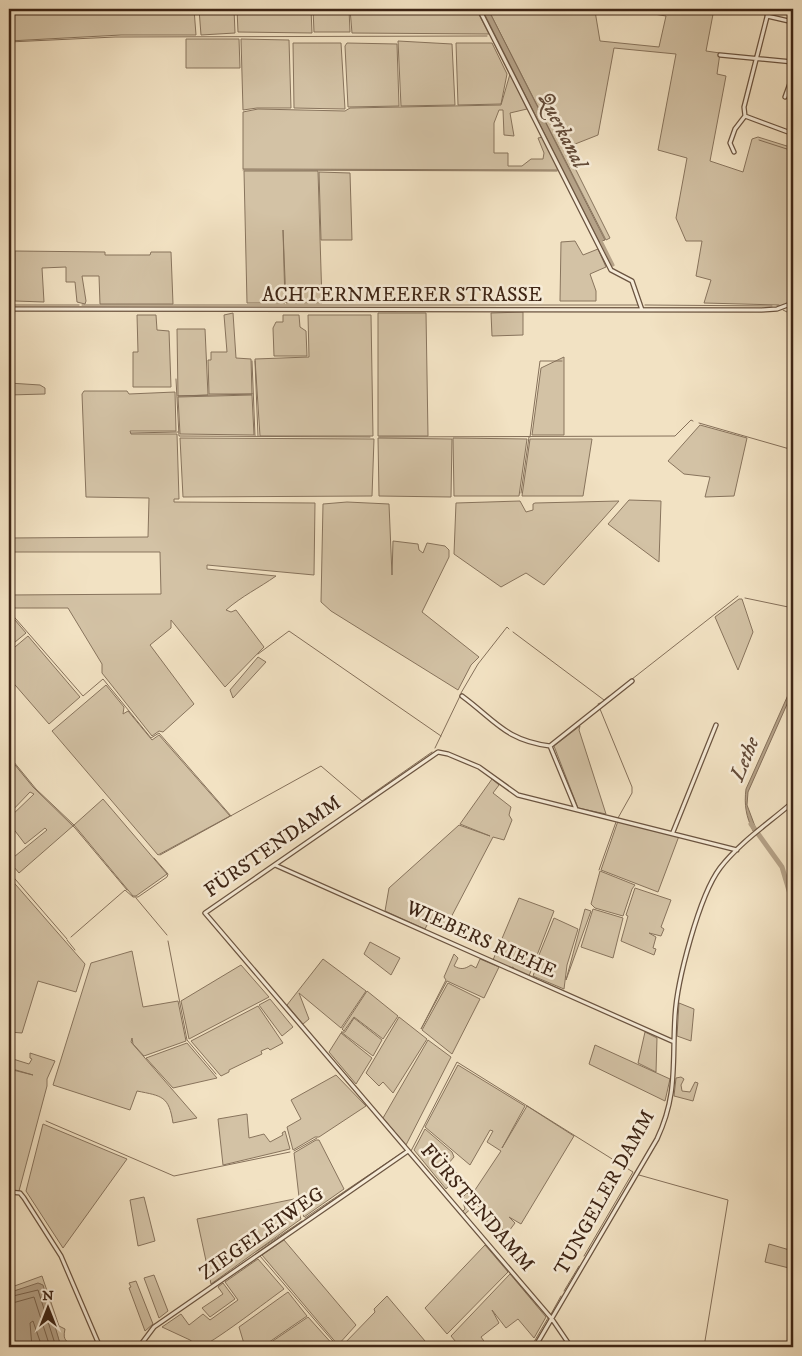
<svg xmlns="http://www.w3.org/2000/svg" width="802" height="1356" viewBox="0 0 802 1356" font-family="'IM FELL DW Pica',serif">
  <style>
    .green { fill: #d3c2a5; stroke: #88745d }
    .water { fill: #b5a288; stroke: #85705a }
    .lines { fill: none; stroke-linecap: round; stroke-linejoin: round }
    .shore { stroke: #7a644e; stroke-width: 1 }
    .stream { stroke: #85705a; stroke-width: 1 }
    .canal { stroke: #b5a288; stroke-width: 3 }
    .river { stroke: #b5a288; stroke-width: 5 }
    .minor-casing { stroke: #6b5440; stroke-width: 5.5 }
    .minor { stroke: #f7ecd8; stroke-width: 3 }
    .labels { text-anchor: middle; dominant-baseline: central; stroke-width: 5; stroke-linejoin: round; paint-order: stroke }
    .street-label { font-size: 20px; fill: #3e2515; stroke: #f7ecd8 }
    .water-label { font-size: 21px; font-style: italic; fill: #624a38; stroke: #f7ecd8 }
  </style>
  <rect width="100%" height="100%" fill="#f2e2c3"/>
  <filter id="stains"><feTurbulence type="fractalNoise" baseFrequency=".004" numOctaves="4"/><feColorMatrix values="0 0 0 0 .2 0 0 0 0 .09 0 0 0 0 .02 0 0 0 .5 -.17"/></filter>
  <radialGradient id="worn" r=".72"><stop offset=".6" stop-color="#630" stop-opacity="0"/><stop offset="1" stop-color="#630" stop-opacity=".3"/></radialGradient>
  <path class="green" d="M9 9H194L196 35H121L9 41Z
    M199 9H234L235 33 201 35Z
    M237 9H271L272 13H275L274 9H311L312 33 238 32Z
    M313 9H349L350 32H314Z
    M350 9H476L489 34 352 33Z
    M488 9H643V14L595 11 600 41 659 47 666 16 654 14V11L651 9H714L706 51 720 53 717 74 726 76 710 161 743 172 752 139 758 137 790 147 793 139V302L782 307 779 305 704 303 711 280 696 276 702 241H686L676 218 687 158 658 150 676 54 614 48 598 135 565 148 610 238 606 240Z
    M186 39H239L240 68H186Z
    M241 39 289 40 291 108H257L243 110Z
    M398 41 452 44 455 105 401 106Z
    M293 43H341L345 109 294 108Z
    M347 43 397 44 399 106 348 107 345 46Z
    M456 43H492L507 74 501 104 458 105Z
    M510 74 527 109 510 113 514 136 504 135 503 110H499L494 123V153H508V166H522L531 159H543L544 153 538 138 543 137 558 170 243 169V112L258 109 345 111 350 108 501 105Z
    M244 171H318L322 303H286L283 230 285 303H247Z
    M319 172 350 173 352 240H321Z
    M575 241 583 255 598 249 606 267 590 274 596 291V301H560L561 242Z
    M15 251 105 252V255H150L151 252H171L173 304H100L99 276H82L86 301 85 304 77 302 75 282H66V267L42 268 44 302 15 301Z
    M523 312V335L492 336 491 313Z
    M233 313 236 358 251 359 252 394H209L208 360H211V352H227L224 315Z
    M378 313H426L428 436H378Z
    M137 315H156L157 330 169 331 171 387H133V352H138Z
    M283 315H299L300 327 306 331 307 356H274L273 328 276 322H283Z
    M308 315H371L373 436H260L255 359 309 357Z
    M177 329H205L208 395 178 396Z
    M564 357V435H532L541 368Z
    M9 383 40 385 45 388V394L9 395Z
    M84 391H127L129 394 175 392 176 431H130L131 434H177L179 499H174V502L315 503 314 575 207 565V569L276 576C259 588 242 596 226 610L231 612 236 610 264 647 225 687 171 620V628L150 645 194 704 163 732 159 731 152 736 102 673V664L68 608H15L9 595 161 594 160 552H9V538L148 537 149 498 86 497 82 394Z
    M252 395 254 435 180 434 178 397Z
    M700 425 747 438 734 496 705 497 710 477 684 474 668 461Z
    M180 438 374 439 372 496 183 497Z
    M378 438 452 439 451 497 379 496Z
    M453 438 527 439 519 496H454Z
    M530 439H592L583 496H522Z
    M629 500 661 501 659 562 608 524Z
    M520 501 526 512 533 510V504L535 503 619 501 544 585 526 573 501 587 454 554 456 503Z
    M347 502 389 504 392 575 393 541 418 544 419 550 423 553 427 543 445 546 449 550V557L422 612 479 657 471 665 458 690 331 611 321 602 323 504Z
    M739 599H742L753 632 738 670 715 617Z
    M9 613 26 633 9 647Z
    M28 636 80 697 49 724 9 678V652Z
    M258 657 266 662 233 698 230 690Z
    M106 685 124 707 123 714 128 711 152 740 159 735 230 816 158 855 52 731Z
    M580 726 579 730 606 814 578 808 554 746Z
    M13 761 36 789 74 825 103 799 167 874 136 896H133L74 825 19 873 9 861 47 830 45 828 25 844 9 823V818L34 794 30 792 9 814V765Z
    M492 779 499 785 493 793 511 807 509 815 512 820 504 840 493 837 446 927 430 919 425 929 385 911 389 888 459 825 490 836 460 824Z
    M618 821 679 836 658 892 601 870Z
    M600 871 635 885 632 889 623 916 595 908 591 904Z
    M9 877 85 964 76 992 38 981 22 1033 9 1032Z
    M635 888 671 900 661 927 664 929 661 936 649 933 656 937 653 948 656 949 654 955 621 941 628 916 626 915Z
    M519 898 554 911 529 976 514 970 513 967 510 968 493 960Z
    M585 909 591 911 566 980Z
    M593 909 623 918 613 958 581 947Z
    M554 918 578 929 567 965 564 989 533 976 540 956 539 955Z
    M370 942 400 958 391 975 364 954Z
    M132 951 143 1007 178 1001 186 1041 144 1056 133 1044 132 1038 131 1042 197 1118 173 1123C169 1096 162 1096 137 1091L130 1110 53 1085 91 963Z
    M454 954 458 958 454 966C461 970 465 969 471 965L476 968 480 959 499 967 484 998 447 981 421 1029 446 980 444 977Z
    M323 959 366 991 341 1028 299 993 309 1019 303 1024 287 1005Z
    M241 965 269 997 189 1039 181 1001Z
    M448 983 480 999 452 1054 422 1030Z
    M367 991 398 1016 383 1039 354 1017 344 1031 342 1029Z
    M270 999 293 1027 282 1036 259 1005Z
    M679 1003 694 1009 691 1041 677 1036Z
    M258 1006 283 1043 270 1050 268 1048 261 1051 262 1054 229 1070V1072L221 1076 191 1041Z
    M399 1017 427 1039 393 1093 383 1082 379 1086 366 1073Z
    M354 1018 382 1040 373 1056 341 1032H345Z
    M645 1032 657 1038 656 1072 638 1063Z
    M341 1033 372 1058 356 1084 329 1052Z
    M428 1040 451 1057 406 1145 383 1118Z
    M187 1043 217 1078 173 1088 146 1058Z
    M595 1045 670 1079 665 1101 589 1064Z
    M30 1053 55 1061 47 1079V1086L19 1191H9V1069L33 1075 9 1068V1062H11L13 1059 29 1064 32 1059 30 1058Z
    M458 1065 525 1106 502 1148 527 1106 574 1136 521 1224 509 1217 515 1223 506 1235 495 1218 489 1226 483 1211 476 1204 465 1214 462 1212 465 1209 462 1198 467 1193 470 1196 473 1193 501 1151 487 1142 493 1131 490 1130 470 1165 425 1127Z
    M336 1075 366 1106 319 1137H315L293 1150 287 1127 301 1119 291 1100Z
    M681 1077 684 1079 681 1085 682 1091 690 1092 695 1082 698 1083 693 1101 674 1096 676 1078Z
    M247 1114 249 1138 264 1134 270 1142 283 1135 282 1133 285 1131 290 1149 223 1165 218 1119Z
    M43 1124 127 1159 63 1248 26 1191Z
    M425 1129 452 1152 454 1157 448 1164 464 1180 458 1185 453 1181 446 1189 414 1150Z
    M316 1140H319L344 1189 304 1217 300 1206 294 1153Z
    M144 1197 155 1241 138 1246 130 1200Z
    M294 1199 301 1219 211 1284 197 1219Z
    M284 1240 356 1325 338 1345 262 1255Z
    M769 1244 793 1251V1269L765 1262Z
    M485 1245 508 1272 447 1334 425 1308Z
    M258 1259 284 1289C271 1298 208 1347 199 1347L190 1340 162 1327 181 1314 189 1325 203 1314 210 1320 238 1300 225 1282Z
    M510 1274 546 1317 534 1338 518 1319 506 1328 492 1310 499 1323 481 1337 486 1344 482 1347H460L451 1336Z
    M154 1275 168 1311 159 1318 144 1278Z
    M42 1276 59 1326 65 1329C62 1342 68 1339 70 1347H61L41 1284 14 1291 9 1295V1288Z
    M136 1281 153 1324 145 1331 129 1288 131 1287 129 1283Z
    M223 1283 235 1299 210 1317 202 1308 223 1294 218 1287Z
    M288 1292 307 1316 262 1347H245L239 1327Z
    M387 1296 425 1341 424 1347H341L375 1312 374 1309Z
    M308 1317 335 1347H264Z"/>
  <path class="water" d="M482 9H488L605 240 599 242Z
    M793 646 792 693 748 792 747 805 756 829 753 831C746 816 744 805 746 789L788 695 792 676Z
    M38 1283 43 1285 61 1347H13C11 1330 9 1313 9 1295L14 1291Z"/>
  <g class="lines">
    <path class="shore" d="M9 1297 38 1290 56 1347
      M9 1304 34 1297 50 1347
      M32 1347 30 1323 33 1321 42 1347"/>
    <path class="stream" d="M569 9 590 10
      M9 42 115 37 487 36
      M759 140 793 151
      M243 170 557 171
      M9 305H79
      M82 305H639
      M645 305 772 306
      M777 306H779
      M783 310 789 313
      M252 361 255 436
      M255 361 258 436
      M176 379 179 436 370 437
      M178 396 253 394
      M699 423 793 450
      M131 433 178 432
      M379 437 675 436 691 420 693 421
      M530 437 540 361H562
      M521 493 529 437
      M745 598 793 608
      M9 611 83 696 103 679 151 738 159 733 231 816
      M513 632 604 700 609 696
      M258 654 289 631 441 736
      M461 693 478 664 507 627 509 629
      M613 694 738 596
      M598 704 600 703
      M600 709 632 787V793L618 818
      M435 748 460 696
      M15 765 33 787 75 828 127 890
      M160 855 321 766 362 801 432 752
      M599 870 616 822
      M9 872 67 939
      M136 898 167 935
      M71 937 125 890 133 897H138L167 877 168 874 154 858
      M67 940 75 950
      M168 941 187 1040 216 1074
      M46 1121 174 1176 290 1152
      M294 1151 317 1138
      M411 1151 457 1062 633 1172 584 1256
      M639 1175 728 1200 704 1347
      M305 1218 403 1152
      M257 1251 302 1221
      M260 1256 338 1347
      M564 1291 579 1266
      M551 1314 561 1296
      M531 1347 548 1318"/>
    <path class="canal" d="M600 239 613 265"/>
    <path class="river" d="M751 824 782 867 793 904"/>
    <defs>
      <path id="minor" d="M479 9 611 270 632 281 642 310
        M769 9 744 107 745 116 788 132 793 129
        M767 16 793 22
        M720 55 793 62
        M785 97 793 75
        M734 152 730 143 735 129 745 116
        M9 309 762 310 777 309 793 303
        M462 696C496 721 505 740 550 746L576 809
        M550 746 632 681
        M673 832 716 725
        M275 865 674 1042
        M9 1192 20 1193 24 1198 61 1256 100 1347
        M139 1347 154 1327 408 1151
        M535 1347 657 1139C678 1094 672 1064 675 1016 677 981 699 896 720 868 740 842 769 823 793 802
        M571 1347 552 1319 205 913 438 752 448 754 479 767 518 795 737 850"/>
    </defs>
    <use href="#minor" class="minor-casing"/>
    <use href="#minor" class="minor"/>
  </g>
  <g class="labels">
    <g class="street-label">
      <text x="402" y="295">ACHTERNMEERER STRASSE</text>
      <text transform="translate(273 847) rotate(-35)">FÜRSTENDAMM</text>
      <text transform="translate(481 940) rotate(24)">WIEBERS RIEHE</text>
      <text transform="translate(605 1193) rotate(-61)">TUNGELER DAMM</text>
      <text transform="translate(477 1208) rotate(49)">FÜRSTENDAMM</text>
      <text transform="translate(262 1234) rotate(-35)">ZIEGELEIWEG</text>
    </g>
    <g class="water-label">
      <text transform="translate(562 130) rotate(63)">Querkanal</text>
      <text transform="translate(745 759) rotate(-68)">Lethe</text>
    </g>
  </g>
  <rect width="802" height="1356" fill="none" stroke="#f2e2c3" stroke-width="30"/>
  <rect x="10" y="10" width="782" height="1336" fill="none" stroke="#3e2515" stroke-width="2.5"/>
  <rect x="15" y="15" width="772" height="1326" fill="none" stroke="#3e2515"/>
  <g transform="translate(48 1308)" stroke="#f7ecd8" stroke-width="4" paint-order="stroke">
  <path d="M0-4L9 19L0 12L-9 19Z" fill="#3e2515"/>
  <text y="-8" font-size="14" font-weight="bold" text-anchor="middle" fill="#3e2515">N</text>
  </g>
  <rect width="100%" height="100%" filter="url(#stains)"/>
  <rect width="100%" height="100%" fill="url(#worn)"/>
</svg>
